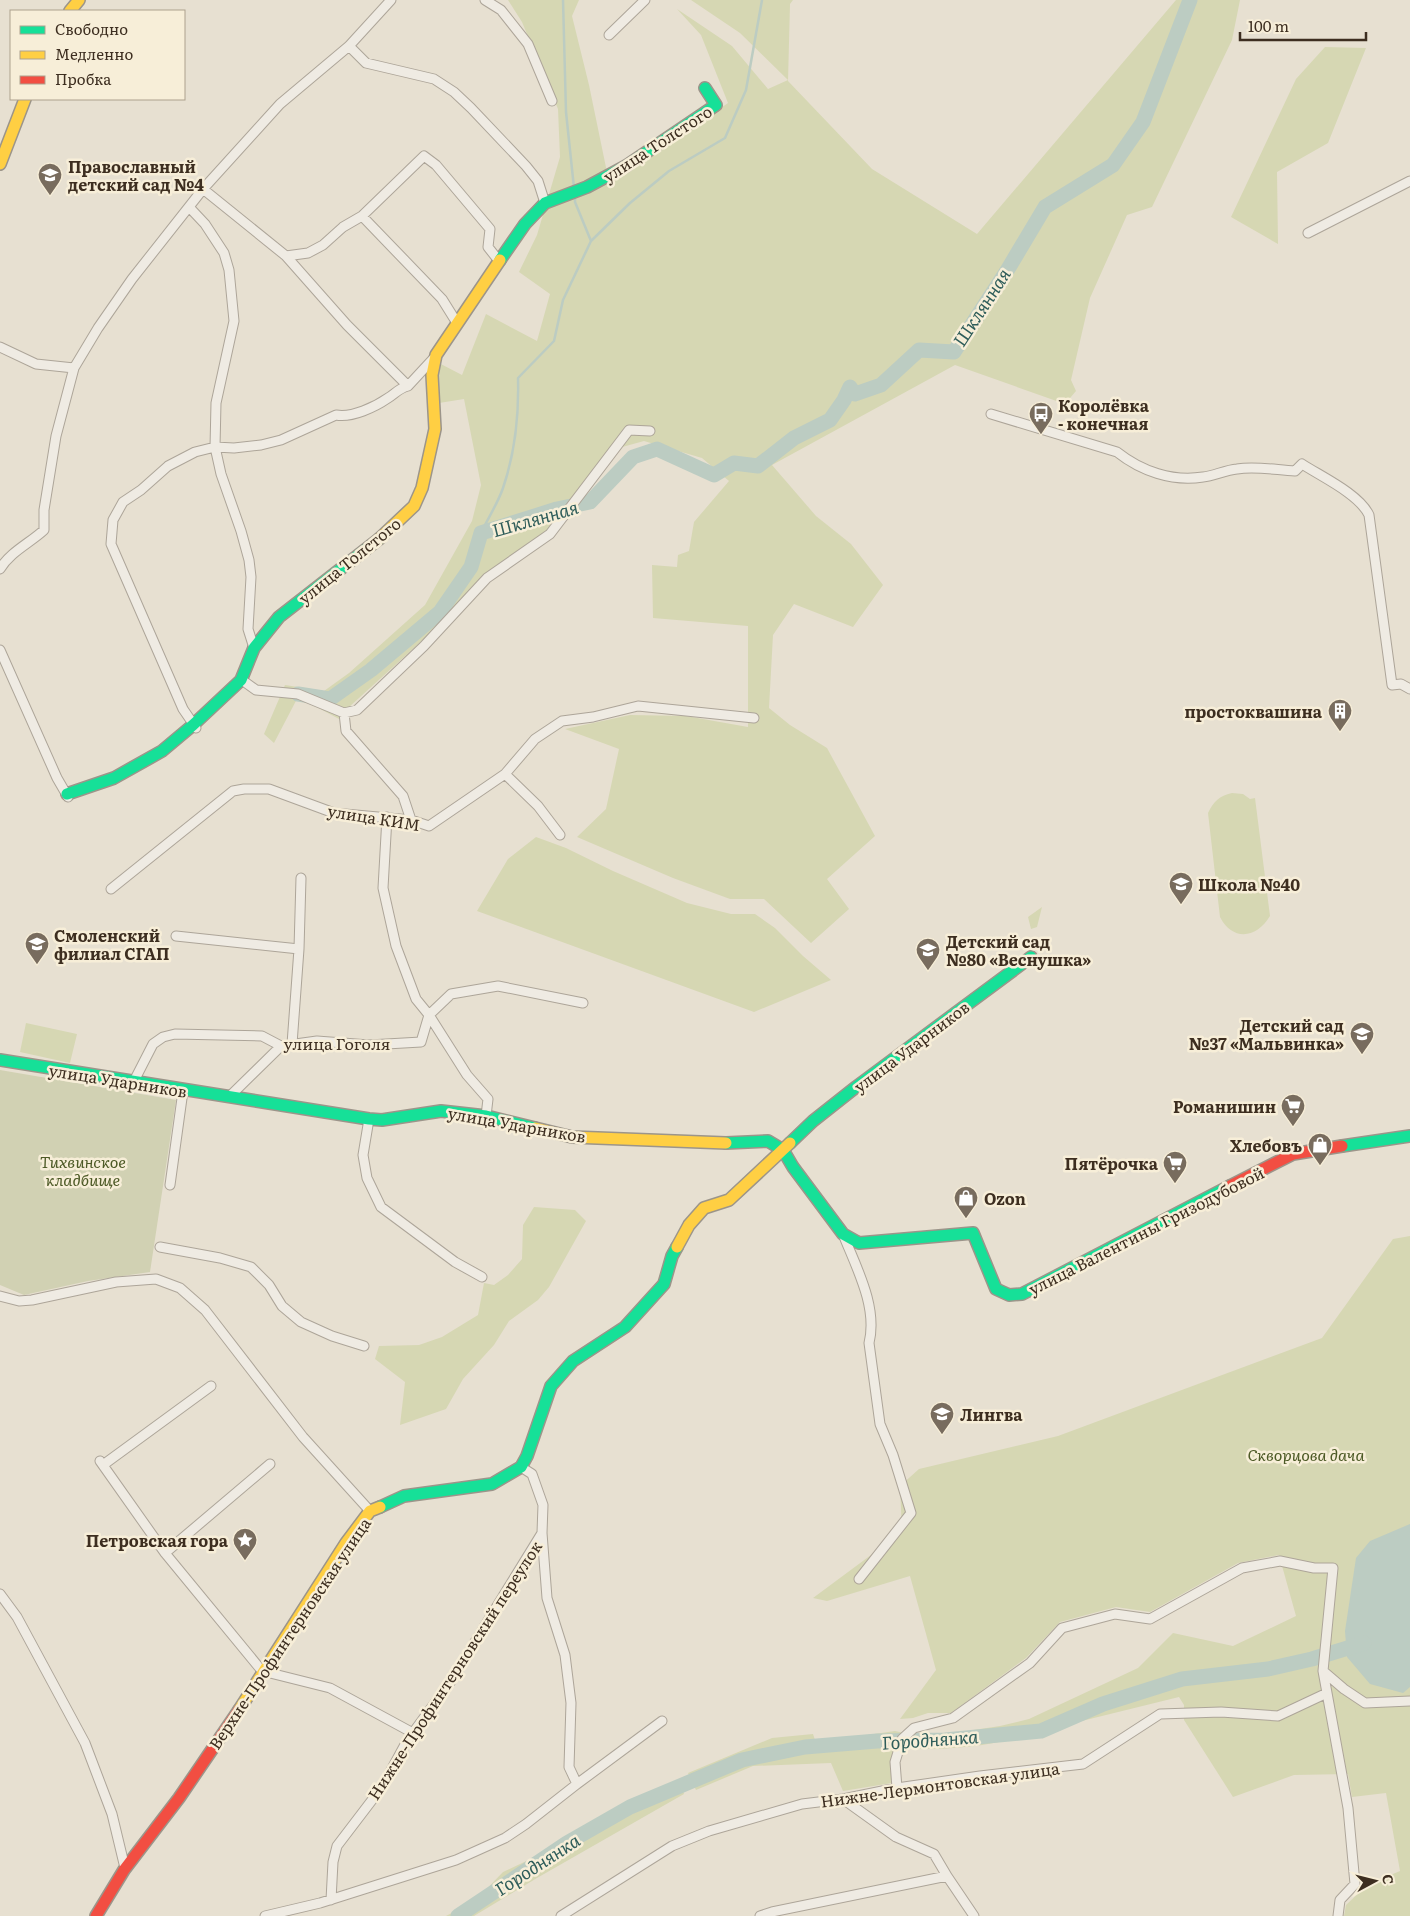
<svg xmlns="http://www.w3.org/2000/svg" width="1410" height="1916" viewBox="0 0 1410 1916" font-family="Literata,serif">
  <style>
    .green { fill: #d6d7b3 }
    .cemetery { fill: #d1d1b3 }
    .water { fill: #bcccc2 }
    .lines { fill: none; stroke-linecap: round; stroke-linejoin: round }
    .stream { stroke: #bcccc2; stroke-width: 2.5 }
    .river { stroke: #bcccc2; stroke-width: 15 }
    .street-casing { stroke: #ada599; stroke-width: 11 }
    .fast-casing { stroke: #9c958a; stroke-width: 14 }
    .slow-casing { stroke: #9c958a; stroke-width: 14 }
    .jam-casing { stroke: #9c958a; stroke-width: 14 }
    .street { stroke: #efebe3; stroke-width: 9 }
    .fast { stroke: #16e098; stroke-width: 11 }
    .slow { stroke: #ffcf43; stroke-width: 11 }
    .jam { stroke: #f24e42; stroke-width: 11 }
    .labels { text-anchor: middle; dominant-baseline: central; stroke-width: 5; stroke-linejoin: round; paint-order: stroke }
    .street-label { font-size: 16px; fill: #3d2e20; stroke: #f7eed8 }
    .poi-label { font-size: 16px; font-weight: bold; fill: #3d2e20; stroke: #f7eed8; text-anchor: start }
    .park-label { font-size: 16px; font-style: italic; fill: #4d5a26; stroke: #f7eed8 }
    .water-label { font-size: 18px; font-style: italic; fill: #2f5d5a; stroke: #f7eed8 }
  </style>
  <rect width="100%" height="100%" fill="#e7e0d1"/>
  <path class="green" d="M508 0H579L572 16 589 85 609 182 668 145 728 103 701 35 677 9 732 46 768 89 788 80 740 33 691 0H793L790 4 788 81 872 169 977 234 1176 0H1240L1232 40 1152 207 1127 215 1090 298 1071 380 1076 391 1065 404 955 365 772 465 816 516 851 544 883 585 853 627 794 604 773 635 769 708 790 725 827 748 875 836 827 879 849 909 811 943 764 899H730L673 878 577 837 606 809 619 749 565 729 630 715 686 716 748 727V626L653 618 652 565 677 567 678 555 689 551 694 522 729 481 702 458 644 441 615 449 572 509 502 568 348 708 339 719 298 697 274 743 264 734 285 685 324 691 349 673 425 605 472 521 481 485 464 399 439 403 435 361 462 375 486 314 537 341 550 294 519 272 537 235 560 157 558 109 522 22Z
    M1325 47 1366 48 1328 143 1277 172 1278 244 1231 217 1296 79Z
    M1232 793 1243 794 1250 799 1255 798 1270 916C1257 938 1233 942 1220 917L1208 813C1214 801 1219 796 1232 793Z
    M536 837 566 848 613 871 687 903 731 914H755L775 928 803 956 831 980 754 1012 477 911 508 859Z
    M1042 907 1037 927 1031 929 1028 917Z
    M26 1023 77 1034 70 1063 20 1052Z
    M534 1207 575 1210 586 1221 549 1287 538 1300 509 1321 494 1345 463 1379 446 1409 400 1425 405 1382 375 1359 379 1346 419 1345 442 1337 478 1315 484 1283 494 1285 508 1275 522 1259 523 1225Z
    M1410 1236V1916H1344L1346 1905 1367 1885 1400 1871 1386 1793 1352 1797 1348 1774 1294 1775 1233 1797 1184 1720V1705L1179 1697 1025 1735C997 1746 926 1753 896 1746L892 1760V1783L843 1791 831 1763 753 1766 696 1790 688 1773 772 1738 813 1734 815 1740H832L895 1731 914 1735 954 1733 1000 1726 1029 1719 1138 1668 1173 1633 1233 1646 1296 1616 1279 1555 1238 1563 1150 1612 1116 1607 1060 1622 1026 1658 951 1713H928L913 1718 900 1719 936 1670 910 1576 827 1601 813 1598 902 1532 900 1486 919 1469 1058 1436 1322 1338 1393 1239Z
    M679 1779 684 1794 537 1878 474 1916H446L476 1900 503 1872 543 1853Z"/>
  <path class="cemetery" d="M0 1070 176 1100 150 1272 88 1281 24 1295 0 1285Z"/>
  <path class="water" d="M1410 1524V1687L1403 1693 1370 1684 1347 1657 1345 1631 1356 1558 1370 1541Z"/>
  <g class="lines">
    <path class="stream" d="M563 0 566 112 574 188
      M575 196V202L591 241
      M481 533C488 518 498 503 503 488 515 453 519 414 518 378L554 341 563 300 591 241 630 203 669 171 725 138 746 90 762 0"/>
    <path class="river" d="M298 694 330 699 371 670 440 612 471 567 481 533 557 509 590 502 633 457 657 449 714 475 734 463 758 466 794 438 830 420 844 400 850 387 855 394 881 385 919 350 954 352 1008 269 1045 207 1113 165 1143 122 1190 0
      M458 1916 567 1843 630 1807 742 1760 805 1747 877 1741 945 1740 1041 1731 1103 1704 1182 1679 1268 1669 1312 1659 1364 1643"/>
    <defs>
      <path id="street" d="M485 0 501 10 528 44 552 101
        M609 35 645 0
        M349 46 366 63 434 79 454 92 471 108 526 166 538 181 545 203
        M189 207 205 224 224 253 229 270 234 321 216 403 215 447 221 474 241 531 249 560 251 577 248 629 254 648
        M362 216 424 156 436 165 490 229 488 247 499 261
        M1308 233 1410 181
        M286 256 308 253 323 245 343 227 362 216 442 299 457 323
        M0 347 36 364 74 368
        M408 386 433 359
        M991 414 1117 452C1141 471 1172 482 1203 477 1214 476 1225 470 1237 469 1256 466 1276 470 1295 471L1302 464C1322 477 1359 494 1369 515L1392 685 1401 684 1410 689
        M0 569C10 552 30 543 44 530V510L56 436 74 368 98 328 132 279 203 189 280 104 349 46 391 0
        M0 650 57 778 68 797
        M242 680 256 690 298 694 344 713 357 710 424 646 487 578 550 534 629 430 650 431
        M344 713 346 731 403 796 411 820
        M196 728 183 709 111 544 113 520 123 502 141 490 168 466 195 452 215 447 234 448 261 445 281 440 336 415C352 418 375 407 388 398 395 394 399 388 408 386L347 325 286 256 203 189
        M505 774 538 806 560 835
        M387 817 383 888 396 946 416 999 429 1015 467 1075 488 1099 486 1116
        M111 889 233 791 244 789H269L334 813 411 820 429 826 505 774 535 739 562 721 593 717 638 706 754 718
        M176 936 299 949
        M292 1044 299 949 301 878
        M133 1083 153 1044 163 1037 175 1034 262 1036 281 1046 317 1041 369 1045 421 1042 429 1015 451 994 498 986 583 1003
        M230 1096 281 1046
        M369 1119 363 1155 367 1178 381 1207 455 1262 482 1277
        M170 1185 183 1091
        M843 1234C856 1267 878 1307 869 1343L880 1424 893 1455 911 1513 859 1579
        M160 1247 220 1258 251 1267 269 1285 282 1306 301 1322 332 1336 364 1346
        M0 1296 19 1301 32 1300 116 1282 156 1279 180 1288 205 1310 303 1437 370 1511
        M100 1461 165 1553 262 1671 330 1688 413 1733
        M103 1465 211 1386
        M542 1533 547 1598 565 1655 571 1703 569 1767 577 1784
        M165 1553 270 1464
        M0 1594 17 1617 85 1743 112 1814 125 1868
        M1323 1671 1344 1689 1365 1703 1410 1701
        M897 1788 895 1762 902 1739 914 1728 953 1718 1030 1663 1062 1628 1115 1614 1150 1619 1242 1568 1280 1561 1314 1568H1333L1323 1671 1348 1808 1355 1884 1340 1900 1338 1916
        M843 1799 896 1837 934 1854 947 1876
        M331 1900 333 1862 337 1846 382 1787 407 1741 451 1681 542 1533 543 1505 532 1474 521 1467
        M265 1916 320 1903 456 1860 505 1838 526 1824 577 1784 662 1721
        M561 1916 672 1846 709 1831 802 1804 843 1799 897 1788 980 1776 1083 1764 1160 1714 1221 1712 1278 1716 1327 1693
        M760 1916 772 1912 947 1876 974 1916"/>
      <path id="fast" d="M500 260 525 224 545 203 587 187 626 166 716 105 705 88
        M67 794 114 778 162 751 193 725 241 680 254 648 279 617 379 539
        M0 1060 369 1119 382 1120 441 1111 486 1116 535 1128
        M726 1143 768 1141 783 1150 793 1167 843 1234 859 1243 973 1233 996 1289 1009 1295 1022 1294 1230 1186
        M790 1143 813 1121 856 1087 1031 957
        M1342 1146 1410 1136
        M380 1507 404 1496 492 1484 521 1467 527 1456 551 1386 573 1361 625 1327 664 1284 672 1256 677 1247"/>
      <path id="slow" d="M70 11 79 0
        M0 164 25 99
        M379 539 414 506 422 488 435 429 432 375 436 355 500 260
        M535 1128 572 1137 726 1143
        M677 1247 689 1225 704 1208 729 1200 790 1143
        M239 1710 346 1543 370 1511 380 1507"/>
      <path id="jam" d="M1230 1186 1293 1154 1342 1146
        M96 1916 124 1870 179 1798 239 1710"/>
    </defs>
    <use href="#street" class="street-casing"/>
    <use href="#fast" class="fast-casing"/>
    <use href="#slow" class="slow-casing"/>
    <use href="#jam" class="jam-casing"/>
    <use href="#street" class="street"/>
    <use href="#fast" class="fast"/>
    <use href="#slow" class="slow"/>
    <use href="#jam" class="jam"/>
  </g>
  <defs>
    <symbol id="school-pin" viewBox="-11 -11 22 30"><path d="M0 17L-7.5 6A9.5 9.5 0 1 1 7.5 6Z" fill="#786c5e" stroke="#f7eed8"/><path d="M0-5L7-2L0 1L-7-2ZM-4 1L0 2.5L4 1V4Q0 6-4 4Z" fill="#fff"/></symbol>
    <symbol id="bus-pin" viewBox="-11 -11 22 30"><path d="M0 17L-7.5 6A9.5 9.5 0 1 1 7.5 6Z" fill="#786c5e" stroke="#f7eed8"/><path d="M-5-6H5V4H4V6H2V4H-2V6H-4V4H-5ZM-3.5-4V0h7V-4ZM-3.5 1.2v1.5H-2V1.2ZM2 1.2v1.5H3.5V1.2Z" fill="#fff"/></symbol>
    <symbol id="building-pin" viewBox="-11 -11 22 30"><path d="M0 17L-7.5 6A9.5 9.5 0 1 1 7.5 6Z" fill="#786c5e" stroke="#f7eed8"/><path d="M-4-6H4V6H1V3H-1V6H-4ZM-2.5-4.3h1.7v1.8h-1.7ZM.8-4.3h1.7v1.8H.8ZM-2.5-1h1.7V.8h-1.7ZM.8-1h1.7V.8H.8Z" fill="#fff"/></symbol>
    <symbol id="university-pin" viewBox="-11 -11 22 30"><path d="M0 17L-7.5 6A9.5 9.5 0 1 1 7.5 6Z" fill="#786c5e" stroke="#f7eed8"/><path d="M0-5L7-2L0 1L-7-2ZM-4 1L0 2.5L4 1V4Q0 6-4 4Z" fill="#fff"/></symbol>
    <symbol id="supermarket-pin" viewBox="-11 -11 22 30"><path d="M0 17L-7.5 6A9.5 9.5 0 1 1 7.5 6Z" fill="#786c5e" stroke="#f7eed8"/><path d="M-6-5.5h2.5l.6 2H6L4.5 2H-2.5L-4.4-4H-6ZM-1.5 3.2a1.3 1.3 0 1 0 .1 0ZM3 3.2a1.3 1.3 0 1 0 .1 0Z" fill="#fff"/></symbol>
    <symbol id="shop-pin" viewBox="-11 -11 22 30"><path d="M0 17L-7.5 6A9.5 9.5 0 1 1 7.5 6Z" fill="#786c5e" stroke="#f7eed8"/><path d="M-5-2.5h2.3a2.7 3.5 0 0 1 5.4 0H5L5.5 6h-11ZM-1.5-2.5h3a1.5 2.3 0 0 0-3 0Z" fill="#fff"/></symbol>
    <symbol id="sight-pin" viewBox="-11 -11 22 30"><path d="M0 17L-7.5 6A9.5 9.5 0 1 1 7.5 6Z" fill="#786c5e" stroke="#f7eed8"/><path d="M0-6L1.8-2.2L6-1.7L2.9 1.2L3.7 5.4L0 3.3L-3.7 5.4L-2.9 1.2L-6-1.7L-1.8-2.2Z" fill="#fff"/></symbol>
  </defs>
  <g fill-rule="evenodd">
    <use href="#school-pin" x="36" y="161" width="28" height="38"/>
    <use href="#bus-pin" x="1027" y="400" width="28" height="38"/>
    <use href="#building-pin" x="1326" y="697" width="28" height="38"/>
    <use href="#school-pin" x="1167" y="870" width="28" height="38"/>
    <use href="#university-pin" x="23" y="930" width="28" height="38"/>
    <use href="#school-pin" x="914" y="936" width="28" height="38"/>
    <use href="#school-pin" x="1348" y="1020" width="28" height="38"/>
    <use href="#supermarket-pin" x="1279" y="1092" width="28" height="38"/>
    <use href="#shop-pin" x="1306" y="1131" width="28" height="38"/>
    <use href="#supermarket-pin" x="1161" y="1149" width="28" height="38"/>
    <use href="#shop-pin" x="952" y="1184" width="28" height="38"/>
    <use href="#school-pin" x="928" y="1400" width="28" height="38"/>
    <use href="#sight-pin" x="231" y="1526" width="28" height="38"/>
  </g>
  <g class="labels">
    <g class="street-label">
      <text transform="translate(657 143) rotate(-33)">улица Толстого</text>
      <text transform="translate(349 560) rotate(-39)">улица Толстого</text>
      <text transform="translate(374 817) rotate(9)">улица КИМ</text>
      <text x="337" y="1043">улица Гоголя</text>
      <text transform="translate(911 1046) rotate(-37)">улица Ударников</text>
      <text transform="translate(118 1080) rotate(9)">улица Ударников</text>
      <text transform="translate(517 1124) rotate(10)">улица Ударников</text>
      <text transform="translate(1146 1230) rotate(-27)">улица Валентины Гризодубовой</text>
      <text transform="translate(289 1633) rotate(-56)">Верхне-Профинтерновская улица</text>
      <text transform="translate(454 1670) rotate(-57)">Нижне-Профинтерновский переулок</text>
      <text transform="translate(940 1784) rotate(-8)">Нижне-Лермонтовская улица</text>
    </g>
    <g class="poi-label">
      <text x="68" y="166">Православный<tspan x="68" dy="18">детский сад №4</tspan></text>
      <text x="1058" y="405">Королёвка<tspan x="1058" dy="18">- конечная</tspan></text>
      <text x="1322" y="711" text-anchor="end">простоквашина</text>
      <text x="1198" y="884">Школа №40</text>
      <text x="54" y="935">Смоленский<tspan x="54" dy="18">филиал СГАП</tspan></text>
      <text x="946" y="941">Детский сад<tspan x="946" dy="18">№80 «Веснушка»</tspan></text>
      <text x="1344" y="1025" text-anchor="end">Детский сад<tspan x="1344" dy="18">№37 «Мальвинка»</tspan></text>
      <text x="1276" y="1106" text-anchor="end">Романишин</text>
      <text x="1302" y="1145" text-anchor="end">Хлебовъ</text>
      <text x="1158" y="1163" text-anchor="end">Пятёрочка</text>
      <text x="984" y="1198">Ozon</text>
      <text x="960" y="1414">Лингва</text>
      <text x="228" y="1540" text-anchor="end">Петровская гора</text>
    </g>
    <g class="park-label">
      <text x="83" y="1161">Тихвинское<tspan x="83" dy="18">кладбище</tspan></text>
      <text x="1306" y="1454">Скворцова дача</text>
    </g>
    <g class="water-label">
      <text transform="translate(981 307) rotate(-57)">Шклянная</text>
      <text transform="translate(535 518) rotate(-16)">Шклянная</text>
      <text transform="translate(930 1739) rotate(-4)">Городнянка</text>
      <text transform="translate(537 1864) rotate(-33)">Городнянка</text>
    </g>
  </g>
  <rect x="10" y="10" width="175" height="90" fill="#f7eed8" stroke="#ada18e"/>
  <rect x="20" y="26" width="25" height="8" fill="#16e098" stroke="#ada18e"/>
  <text x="55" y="35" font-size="15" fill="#3d2e20">Свободно</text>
  <rect x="20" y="51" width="25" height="8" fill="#ffcf43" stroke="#ada18e"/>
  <text x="55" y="60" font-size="15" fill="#3d2e20">Медленно</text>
  <rect x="20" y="76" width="25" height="8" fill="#f24e42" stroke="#ada18e"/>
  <text x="55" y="85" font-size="15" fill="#3d2e20">Пробка</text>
  <g transform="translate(1375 1881) rotate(83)" stroke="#f7eed8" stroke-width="4" paint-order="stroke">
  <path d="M0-4L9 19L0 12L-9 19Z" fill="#3d2e20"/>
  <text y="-8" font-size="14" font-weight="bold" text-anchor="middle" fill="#3d2e20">С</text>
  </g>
  <path d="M1240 32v8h126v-8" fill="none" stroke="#3d2e20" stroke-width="2.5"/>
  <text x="1248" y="32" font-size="15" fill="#3d2e20" stroke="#f7eed8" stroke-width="4" paint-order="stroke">100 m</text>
</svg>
